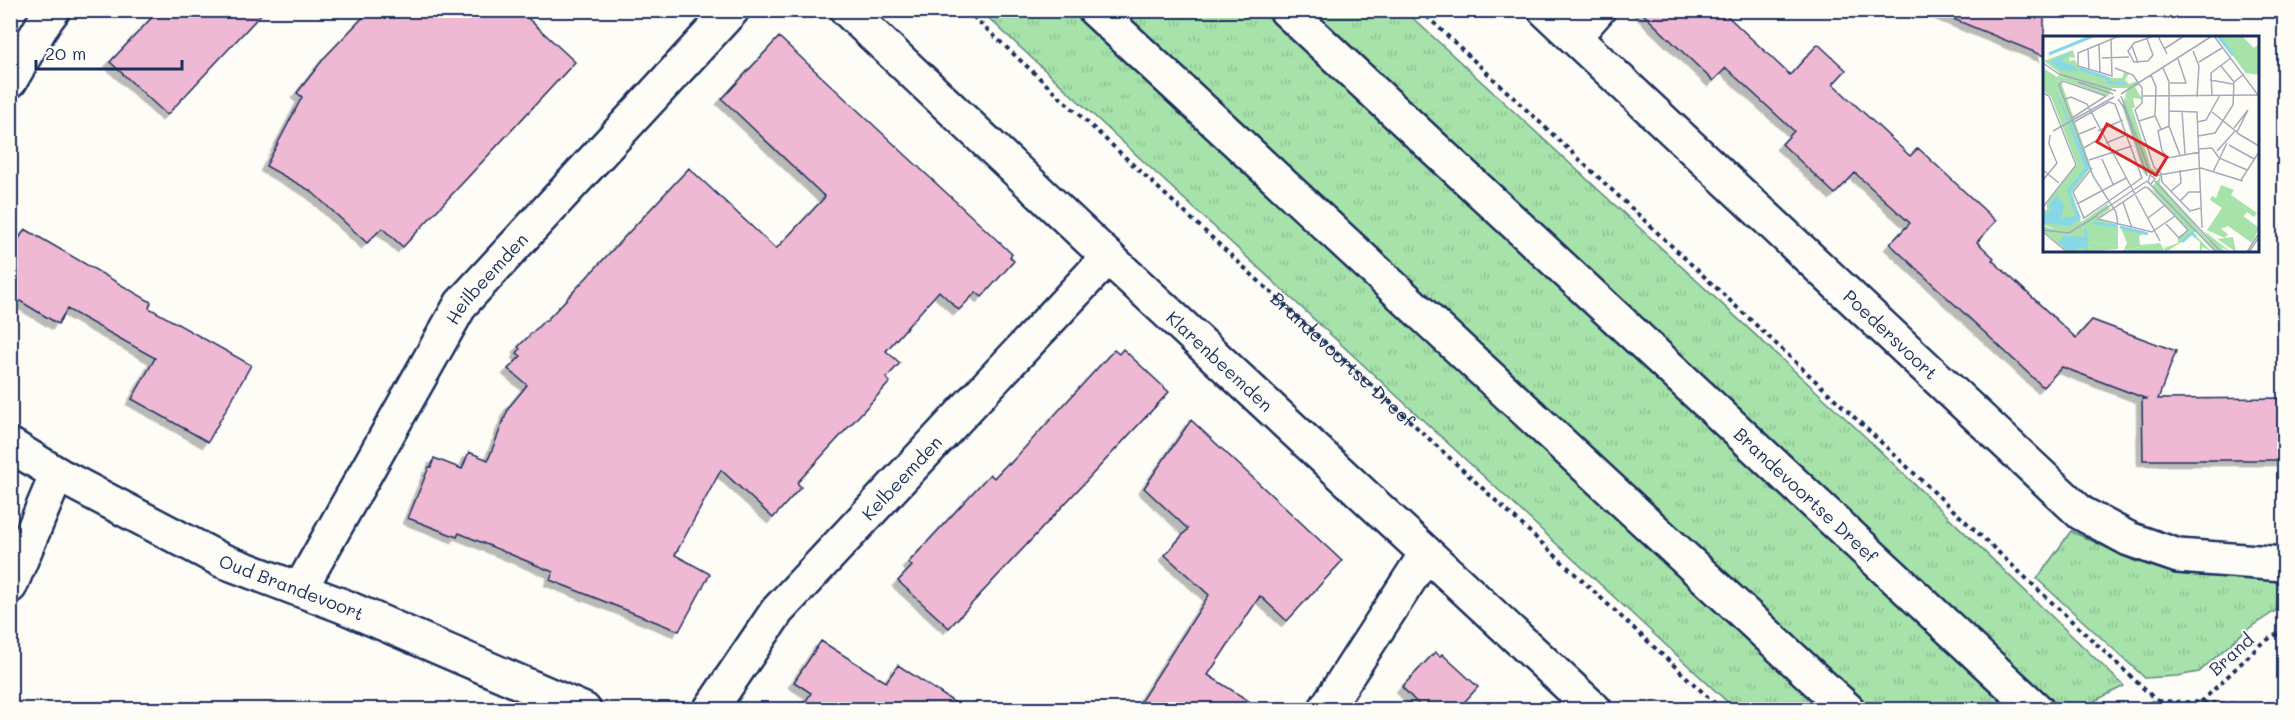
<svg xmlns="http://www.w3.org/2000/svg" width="2295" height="720" viewBox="0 0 2295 720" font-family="Mali,sans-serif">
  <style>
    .grass { fill: url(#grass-tufts); stroke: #608884; stroke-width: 1.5 }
    .building { fill: #efb9d3; stroke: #1b2f5e; stroke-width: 1.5; filter: url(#shadow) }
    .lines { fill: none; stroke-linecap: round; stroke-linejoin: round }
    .street-casing { stroke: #1b2f5e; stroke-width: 38 }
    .secondary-casing { stroke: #1b2f5e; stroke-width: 38 }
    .path { stroke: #1b2f5e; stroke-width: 4; stroke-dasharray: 4.5 4.5; stroke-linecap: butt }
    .street { stroke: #fdfcf7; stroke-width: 33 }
    .secondary { stroke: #fdfcf7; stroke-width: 33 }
    .labels { text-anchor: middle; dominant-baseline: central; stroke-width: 4.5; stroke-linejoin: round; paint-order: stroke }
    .street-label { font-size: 18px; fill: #1b2f5e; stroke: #fdfcf7 }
    .inset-river { fill: none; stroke: #88d7e6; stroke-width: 3 }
    .inset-road { fill: none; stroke: #a3aaba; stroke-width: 1.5 }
    .view { fill: #d62828; fill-opacity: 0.15; stroke: #d62828; stroke-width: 3 }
    .inset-edge { fill: none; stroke: #1b2f5e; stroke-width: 3 }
  </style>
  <defs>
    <pattern id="grass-tufts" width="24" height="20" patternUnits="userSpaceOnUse" patternTransform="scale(1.5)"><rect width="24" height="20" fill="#a6e2a9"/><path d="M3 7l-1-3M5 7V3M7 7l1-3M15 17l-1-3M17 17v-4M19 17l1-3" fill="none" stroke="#8ec294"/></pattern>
    <filter id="shadow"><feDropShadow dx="-5.5" dy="5.5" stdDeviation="0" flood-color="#0004"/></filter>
  </defs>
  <rect width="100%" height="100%" fill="#fdfcf7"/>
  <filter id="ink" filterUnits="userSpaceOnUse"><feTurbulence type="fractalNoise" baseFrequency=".0167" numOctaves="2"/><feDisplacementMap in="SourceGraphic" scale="12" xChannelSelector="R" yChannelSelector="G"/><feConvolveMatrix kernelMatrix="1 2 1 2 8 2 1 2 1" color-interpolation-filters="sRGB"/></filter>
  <g filter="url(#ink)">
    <path class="grass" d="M981 11H1080L1830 709H1735Z
      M1115 11H1270L2015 709H1868Z
      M1306 11H1405L1855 427 2124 686 2079 709H2060Z
      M2071 531 2134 561 2177 574 2284 582V605L2245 631 2199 672 2177 676 2145 678 2037 579Z"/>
    <path class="building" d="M159 10H265L167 115 110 62Z
      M370 10H519L575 62 403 247 382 228 367 243 311 191 266 166 302 97 297 93 325 57Z
      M1639 10H1721L1790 75 1818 44 1846 70 1833 84 1910 156 1918 148 1996 221 1977 242 1994 258 1992 260 2076 338 2092 320 2176 351 2158 399 2284 398V460H2143L2142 399H2147L2062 367 2043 387 1890 244 1910 223 1855 173 1835 194 1782 144 1794 131 1726 68 1713 81Z
      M1936 10H2044V56L1936 12Z
      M779 37 1012 254 1010 257 1014 261 982 297 976 292 959 310 939 291 886 351 900 363 886 378 890 382 797 483 801 487 773 518 721 470 675 555 710 574 679 631 550 580 553 572 459 533 457 537 408 518 429 467H431L434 458 462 469 469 452 488 460 509 407 527 385 508 369 521 356 517 353 520 349 518 347 545 320 546 321 689 168 776 249 825 197 722 99Z
      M25 229 151 302 149 308 251 365 208 442 132 399 155 358 67 309 58 324 10 295V253Z
      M1123 349 1169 392 949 628 898 581 912 566 908 563 990 474 994 478 1008 463 1009 465 1114 350 1119 354Z
      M1191 420 1342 561 1287 621 1260 596 1208 675 1263 710H1135L1209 595 1165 555 1188 529 1144 488Z
      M821 641 886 682 898 665 966 710H800L811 693 794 682Z
      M1435 652 1440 656 1442 654 1478 687 1457 710H1424L1402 687Z"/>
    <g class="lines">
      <defs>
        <g id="street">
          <path id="s2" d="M847 10 1108 257 1595 710"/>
          <path id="s3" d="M1545 10 2081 513 2129 539 2178 556 2284 564"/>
          <path d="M1574 37 1598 10"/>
          <path d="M10 81 44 22 53 10"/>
          <path id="s4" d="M10 445 57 474 221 560 343 606 584 710"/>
          <path d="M10 586 57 474"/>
          <path id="s5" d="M300 589 461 304 732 10"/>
          <path id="s6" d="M710 710 777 611 1108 257"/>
          <path d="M1325 710 1426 554"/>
        </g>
        <g id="secondary">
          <path d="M1095 10 1848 710"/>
          <path id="s7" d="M1286 10 2037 710"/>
        </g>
      </defs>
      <use href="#street" class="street-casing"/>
      <use href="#secondary" class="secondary-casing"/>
      <g class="path">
        <path id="s1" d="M966 10 1722 710"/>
        <path d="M1420 10 2157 701"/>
        <path d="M2201 702 2262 643 2284 630"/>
        <path d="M2123 710 2157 701 2240 704 2258 710"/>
      </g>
      <use href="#street" class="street"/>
      <use href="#secondary" class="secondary"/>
    </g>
  </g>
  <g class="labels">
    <g class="street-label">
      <text stroke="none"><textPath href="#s5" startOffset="363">Heilbeemden</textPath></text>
      <text stroke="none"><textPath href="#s3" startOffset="474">Poedersvoort</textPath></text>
      <text stroke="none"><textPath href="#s1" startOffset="514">Brandevoortse Dreef</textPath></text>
      <text stroke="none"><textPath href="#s2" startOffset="512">Klarenbeemden</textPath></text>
      <text stroke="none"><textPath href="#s6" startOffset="302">Kelbeemden</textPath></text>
      <text stroke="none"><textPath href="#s7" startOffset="711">Brandevoortse Dreef</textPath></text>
      <text stroke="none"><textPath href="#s4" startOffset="316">Oud Brandevoort</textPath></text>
      <text transform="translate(2231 654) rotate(-42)">Brand</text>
    </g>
  </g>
  <g transform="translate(2043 36)">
    <rect width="216" height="216" fill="#fdfcf7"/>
    <path d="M175 0H199L211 12 216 8V39L203 37 216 55ZM30 14 32 22 27 21 26 25 32 24 35 31 69 42H79L81 36 86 38 82 44 86 48 94 45 96 49 92 51 99 63 90 62 92 72H89L108 132 115 136 101 138 79 70 82 61 87 67 82 60 85 52H69L65 60 20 44 8 60 0 55V32L14 41 18 38 1 25ZM118 139 117 148 158 196 171 209 161 195 188 216 178 211 183 216H173L154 195 150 197 169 216 160 211 157 216V206L149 199 123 216 121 212 135 207V201L145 194 107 152 113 156 109 151ZM178 149 191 154 188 159 214 177 211 181 204 176 200 181 190 180 181 174 191 168 185 163 179 172 167 164 169 160 173 162ZM64 168 67 173 54 183 75 189V210L47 206 46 216 41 191 25 216 0 195V190L19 195 30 192ZM77 190 103 196 96 200 97 209 117 207 81 214 84 207Z" fill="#a6e2a9"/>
    <path d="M185 163 192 168 182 174 190 180 199 179 216 192 209 207 185 190 178 193 185 198 182 202 164 194ZM160 193 174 203 190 201 193 216Z" fill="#a6e2a9"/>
    <path d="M0 35 17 43 48 131 29 156 47 216H26L9 200 10 192 0 189V173L4 174V167L34 129 7 58 0 55Z" fill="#a6e2a9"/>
    <path d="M47 206 75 210V213L46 216ZM117 207 122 216H72Z" fill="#a6e2a9"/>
    <path d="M30 15 18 25 35 32 34 35 18 34 7 26ZM10 47 47 131 27 156 38 182 27 190 0 187V176L7 177 6 169 14 159 21 169 18 182 33 180 24 154 42 132ZM40 192H43L45 203 44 216 40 211 27 216 16 207 21 200 42 201Z" fill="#88d7e6"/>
    <path class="inset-river" d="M175 0 190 19M6 18 50 0M37 33 65 42V46L83 48M51 187 74 190M77 191 105 198M139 206 149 197 153 201"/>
    <path class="inset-road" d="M115 0 124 18M171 0 215 59M104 3 110 19 105 25M68 4 69 40 35 30V17L76 0M56 8 57 37M89 10 95 27M45 12 46 34M121 13 141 0M150 15 156 30 154 61M59 22 86 21M105 25 91 26 85 15 91 7 111 0M156 26 179 12M0 27 16 38 73 55M178 30 191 46M72 32 90 39 99 52V67L92 74 111 131 118 137M120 32 126 46V90L137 119M108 39 113 51 112 80M167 44 190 48M35 46 70 58M127 47H143L135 23M0 57 6 60 33 129 0 171M78 58 169 0M169 59 168 37 188 22M78 60 108 139M100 60 216 59M22 63 28 61 44 68 117 205M75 63 82 73 104 140M126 75 154 76 159 192M139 75 142 118M169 76 194 96 205 74 191 92M29 82 63 60 20 45 16 49 50 140 73 176 75 189M96 85 112 80 118 93M31 86 66 66 72 68 99 142 41 182 30 156 49 132M154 86 163 84 177 59M126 90 115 95 119 115 125 122 157 116M10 95 71 61M55 95 80 84M194 97 216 110M36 98 53 91M155 100 172 97 190 69 191 46 201 38M63 107 85 98M186 109 211 123M41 112 59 101M156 113 169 112 176 122 204 134M174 115 192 95M59 123 70 148M46 124 89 110M0 134 16 147M170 136 184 107M118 137 119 146 147 175 158 172M110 140 158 132 200 145M0 144 14 127 6 108 7 99M198 144 216 116M112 145 178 216M108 148 112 143 107 139 105 146 173 216M128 155 138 147 137 134M137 165 146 156H158M80 166 89 192M34 168 83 142M53 179 104 145M105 182 122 169M123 188 136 202 145 194 144 193 132 180 105 152 102 151 55 183 109 196 132 180M0 194 26 197 55 179M0 196 24 216M204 216 216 197M206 216 216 201"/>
    <path class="view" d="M64 88 124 121 113 139 54 106Z"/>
    <rect width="216" height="216" class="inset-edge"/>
  </g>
  <rect width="2295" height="720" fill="none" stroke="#fdfcf7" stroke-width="36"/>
  <rect x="18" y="18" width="2259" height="684" fill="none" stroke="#1b2f5e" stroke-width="2" filter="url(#ink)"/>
  <path d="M36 60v9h146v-9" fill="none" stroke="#1b2f5e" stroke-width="3"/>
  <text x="45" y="60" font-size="18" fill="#1b2f5e" stroke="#fdfcf7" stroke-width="4.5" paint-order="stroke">20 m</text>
</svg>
